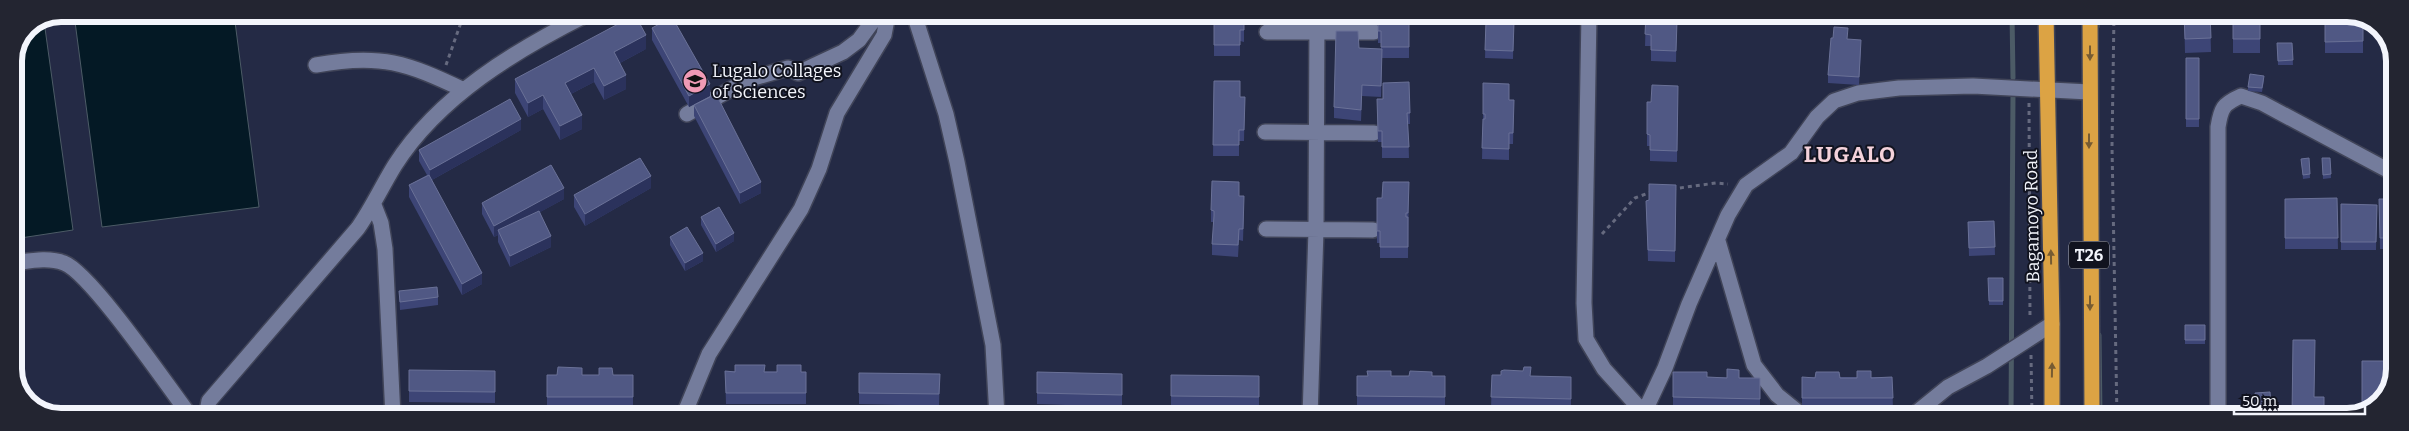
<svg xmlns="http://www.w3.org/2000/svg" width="2409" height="431" viewBox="0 0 2409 431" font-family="Bitter,serif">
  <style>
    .water { fill: #041925; stroke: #4c5b66 }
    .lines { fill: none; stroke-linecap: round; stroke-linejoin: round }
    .stream { stroke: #4c5b66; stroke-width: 5 }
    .minor-casing { stroke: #404458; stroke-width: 18 }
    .highway-casing { stroke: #404458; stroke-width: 18 }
    .path { stroke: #666a7f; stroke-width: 3; stroke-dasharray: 4 4; stroke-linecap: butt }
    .minor { stroke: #747c9c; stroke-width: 15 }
    .highway { stroke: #dca344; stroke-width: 15 }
    .wall { fill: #3d4576 }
    .shaded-wall { fill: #2b325c }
    .building { fill: #505884; stroke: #6a7197 }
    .oneway { fill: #765b32 }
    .labels { text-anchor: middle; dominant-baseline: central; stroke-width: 4; stroke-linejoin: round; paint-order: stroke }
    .shield { fill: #11131f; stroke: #afb1ba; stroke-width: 1 }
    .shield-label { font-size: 16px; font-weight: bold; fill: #f3f5fc }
    .poi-label { font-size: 18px; fill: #f3f5fc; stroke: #11131f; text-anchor: start }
    .street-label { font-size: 18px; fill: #f3f5fc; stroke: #11131f }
    .district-label { font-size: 22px; font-weight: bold; letter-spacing: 1px; fill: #f4d2db; stroke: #11131f }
    .rim { fill: none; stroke: #f3f5fc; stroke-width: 6 }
  </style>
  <rect width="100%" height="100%" fill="#242a45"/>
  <path class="water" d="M74 14H234L259 207 102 227Z
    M44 21 73 230 14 239V61L28 27Z"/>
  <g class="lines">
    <path class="stream" d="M2012 14 2013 78
      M2097 27 2098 14
      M2099 335 2100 417
      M2011 417 2013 93"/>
    <defs>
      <path id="minor" d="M914 14 946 114 957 162 993 345 997 417
        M1589 14 1584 303 1586 339 1604 369 1643 412
        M1267 32H1374
        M316 65C381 53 407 63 464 90
        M687 114 747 80 788 68 798 73 843 52 859 40 878 14
        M1265 132 1374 133
        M374 205 381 223 385 249 393 417
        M1266 229 1373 230
        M1718 241 1754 365 1777 395 1798 412 1810 417
        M14 263C30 261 48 257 64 263 91 273 169 388 191 417
        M26 400 28 404
        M206 417 209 401 358 228C372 208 382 186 395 165 439 96 516 50 588 14
        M683 417 709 354 801 209 819 169 837 113 884 35 888 14
        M1310 417 1316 230 1317 14
        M1642 417 1665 368 1689 304 1728 215 1746 185 1791 153 1817 117 1834 101 1858 93 1899 88 1973 86 2089 92
        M1911 417 1948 387 1987 366 2052 324
        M2218 417V127C2221 108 2223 104 2241 96L2262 103 2395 174"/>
      <path id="highway" d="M2046 14 2052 324V417
        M2090 14 2092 417"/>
    </defs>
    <use href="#minor" class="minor-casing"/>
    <use href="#highway" class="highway-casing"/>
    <path class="path" d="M2114 14 2112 146 2117 417
      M446 65 464 14
      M2029 103 2030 319
      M1672 189 1716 183 1728 184
      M1602 234 1635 198 1651 192
      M2031 355 2032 417"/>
    <use href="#minor" class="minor"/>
    <use href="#highway" class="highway"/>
  </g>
  <path class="wall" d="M1214 14H1244V42L1240 41V56H1214Z
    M1378 14H1409V58H1382L1381 97 1362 96 1361 121 1334 118V107L1381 49V43H1378Z
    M1485 14H1514L1513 59 1485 58 1486 24Z
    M1646 14H1677L1676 62 1651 61V46H1645Z
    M2184 14H2210L2211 52 2185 53Z
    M2233 14H2260V53H2233Z
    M2325 14 2363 19V53H2325Z
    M652 28 710 96 689 107 652 40Z
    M1848 39 1861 48 1859 85 1828 83V75Z
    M2277 43H2292L2293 65H2278Z
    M646 49 620 63 626 89 604 100 594 82 571 94 582 129 560 140 543 109 528 117 515 93V79Z
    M2186 58H2199V127H2186Z
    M2264 80 2262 92 2248 91V87Z
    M1214 81 1240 97H1245L1244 141H1239V156H1213Z
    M1409 82 1410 124H1408L1409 158H1382V142H1378L1377 99H1383Z
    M1678 86 1677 162 1650 161V146H1647V134L1651 102Z
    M1509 100H1514L1513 144H1509V160L1482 159 1483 114Z
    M694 105 761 193 740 204 694 116Z
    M521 130 432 180 482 284 462 295 409 197V185L427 175 419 161V150Z
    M2309 158 2310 178 2303 179 2301 159Z
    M2322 158H2330L2331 178 2323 179Z
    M1409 182 1408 258H1380V243H1377V198H1382Z
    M1676 185 1675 262 1648 261 1646 201 1649 200Z
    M651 188 585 226 574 207V195Z
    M1239 196 1244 208 1243 241 1239 240 1238 257 1212 255V244L1214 222H1211V210Z
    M2337 198 2338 249H2285V199Z
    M564 199 540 212 551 247 510 267 498 242V235L494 237 482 214V203Z
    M2379 199H2395V249H2380Z
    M2341 204 2377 205 2376 250H2341Z
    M701 217 734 241 716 252 701 225Z
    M1994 221 1995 255 1969 256 1968 222Z
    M670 237 703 261 685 271 670 245Z
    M1988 278H2003V305H1989Z
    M399 291 438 297V305L400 310Z
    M2185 325H2205V344H2185Z
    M409 370 495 371V403L409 402Z
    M725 371 806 372V404H726Z
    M1037 372 1122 374V407L1037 404Z
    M1673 372 1707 377 1760 378V410L1673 409Z
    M859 373 940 374 939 406 859 404Z
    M547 375H633V408H547Z
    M1171 375 1259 376V408L1171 407Z
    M1492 375 1571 377V410L1491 408Z
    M1357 376H1445V408H1357Z
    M1802 377H1892L1893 409H1802Z"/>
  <path class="shaded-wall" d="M646 35V49L614 66V52Z
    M1382 49V60L1381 97V86Z
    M594 68V82L565 97V83Z
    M626 75V89L604 100V86Z
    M710 84V96L689 107V96Z
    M543 95V109L528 117V103Z
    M582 115V129L560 140V126Z
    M521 119V130L430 181V170Z
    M651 176V188L585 226V214Z
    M761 182V193L740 204V193Z
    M564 188V199L500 234 498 230V235L494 237V226Z
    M734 233V241L716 252V244Z
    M551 236V247L510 267V256Z
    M703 253V261L685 271V263Z
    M482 273V284L462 295V284Z"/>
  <path class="building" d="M1214 14H1244V30H1240V45H1214Z
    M1378 14H1409V47H1381V31H1378Z
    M1485 14H1514V16H1485Z
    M1646 14H1677V17H1675L1674 21H1677L1676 51 1651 50V35L1645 34Z
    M2184 14H2210L2211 38 2185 39Z
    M2233 14H2260V39H2233Z
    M2325 14H2354L2363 19V41L2325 42Z
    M635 15 646 35 614 52 626 75 604 86 594 68 565 83 582 115 560 126 543 95 528 103 515 79Z
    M672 17 710 84 689 96 652 28Z
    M1486 21 1514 22 1513 51 1485 50Z
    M1834 27 1848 28 1847 39 1861 40 1859 77 1828 75 1831 38H1833Z
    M1336 31H1358L1359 48 1382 49 1381 86 1362 85 1361 110 1334 107Z
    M2277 43H2292L2293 60 2278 61Z
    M2186 58H2199V119H2186Z
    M2250 74 2264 76 2262 88 2248 87Z
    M1214 81H1240V97H1245L1244 130H1239V145H1213Z
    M1409 82 1410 113H1407L1409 147H1382V131H1378L1377 99H1383V83Z
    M1483 83 1509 84V100H1514L1513 133H1509V149L1482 148 1483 119H1485V114H1483Z
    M1652 85 1678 86 1677 151 1650 150V135L1647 134V102H1651Z
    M716 94 761 182 740 193 694 105Z
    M510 99 521 119 430 170 419 150Z
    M640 158 651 176 585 214 574 195Z
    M2309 158 2310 174 2303 175 2301 159Z
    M2322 158H2330L2331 174 2323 175Z
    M551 165 564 188 494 226 482 203Z
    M429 175 482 273 462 284 409 185Z
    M1212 181 1239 182V196H1244L1243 229H1239L1238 245 1212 244 1214 216V211L1211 210Z
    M1383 182H1409L1408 213H1406V217H1408V247H1380V231H1377V198H1382Z
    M1649 184 1676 185 1675 251 1648 250 1646 201 1649 200Z
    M2337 198 2338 238H2285V199Z
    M2379 199H2395V238H2380Z
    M2341 204 2377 205 2376 242H2341Z
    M719 207 734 233 716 244 701 217Z
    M539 211 551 236 510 256 498 230Z
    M1994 221 1995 247 1969 248 1968 222Z
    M687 227 703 253 685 263 670 237Z
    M1988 278H2003V301H1989Z
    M437 287 438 297 400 302 399 291Z
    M2185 325H2205V340H2185Z
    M2293 340H2315L2314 397H2324V417H2292Z
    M2362 361H2395V376L2379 406 2362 412Z
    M735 365H765L764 372H777V365H801V372H806V393H726L725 371 735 372Z
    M558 367 582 368V375H599V368H612L613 375H633V397H547V375H557Z
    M1524 367H1531L1530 376 1571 377V399L1491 397 1492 375H1501V371L1504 370 1523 371Z
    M1727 369 1739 370V378H1760V399L1673 397V372H1707V377L1727 378Z
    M409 370 495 371V392L409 391Z
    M1367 371H1391V376H1409L1410 371 1432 372V376H1445V397L1357 396V376H1368Z
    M1857 371H1871V378L1892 377 1893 398H1802V377L1815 378 1816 372H1839L1840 378H1857Z
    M1037 372 1122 374V395L1037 393Z
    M859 373 940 374 939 394 859 393Z
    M1171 375 1259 376V397L1171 396Z
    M2270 392 2272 417H2257L2255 393Z"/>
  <defs><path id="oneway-solid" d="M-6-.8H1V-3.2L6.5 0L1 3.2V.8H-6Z" transform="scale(1.25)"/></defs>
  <g class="oneway">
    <use href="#oneway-solid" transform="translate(2090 53) rotate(90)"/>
    <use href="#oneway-solid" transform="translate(2089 141) rotate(90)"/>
    <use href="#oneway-solid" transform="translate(2051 257) rotate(-91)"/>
    <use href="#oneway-solid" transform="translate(2090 303) rotate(90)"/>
    <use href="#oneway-solid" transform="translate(2052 370) rotate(-89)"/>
  </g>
  <defs>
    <symbol id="university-disc" viewBox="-11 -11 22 22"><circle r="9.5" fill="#f09ab5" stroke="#11131f"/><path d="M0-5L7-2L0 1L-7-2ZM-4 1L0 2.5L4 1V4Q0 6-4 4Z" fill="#111"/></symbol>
  </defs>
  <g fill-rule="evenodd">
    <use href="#university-disc" x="681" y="67" width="28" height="28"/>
  </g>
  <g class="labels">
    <rect class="shield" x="2069" y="241.5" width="40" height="27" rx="4"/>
    <g class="shield-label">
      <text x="2089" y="255">T26</text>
    </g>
    <g class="poi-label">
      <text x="712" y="71">Lugalo Collages<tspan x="712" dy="21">of Sciences</tspan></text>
    </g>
    <g class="street-label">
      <text transform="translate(2032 216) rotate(-91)">Bagamoyo Road</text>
    </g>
    <g class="district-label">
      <text x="1850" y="154">LUGALO</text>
    </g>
  </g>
  <path d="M0 0H2409V431H0ZM61 22H2347A39 39 0 0 1 2386 61V369A39 39 0 0 1 2347 408H61A39 39 0 0 1 22 369V61A39 39 0 0 1 61 22Z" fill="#232531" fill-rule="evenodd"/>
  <path class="rim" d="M61 22H2347A39 39 0 0 1 2386 61V369A39 39 0 0 1 2347 408H61A39 39 0 0 1 22 369V61A39 39 0 0 1 61 22Z"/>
  <path d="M2234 406v8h131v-8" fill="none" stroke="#f3f5fc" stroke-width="2.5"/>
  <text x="2242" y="406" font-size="15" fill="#f3f5fc" stroke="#11131f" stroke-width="4" paint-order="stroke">50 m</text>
</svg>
